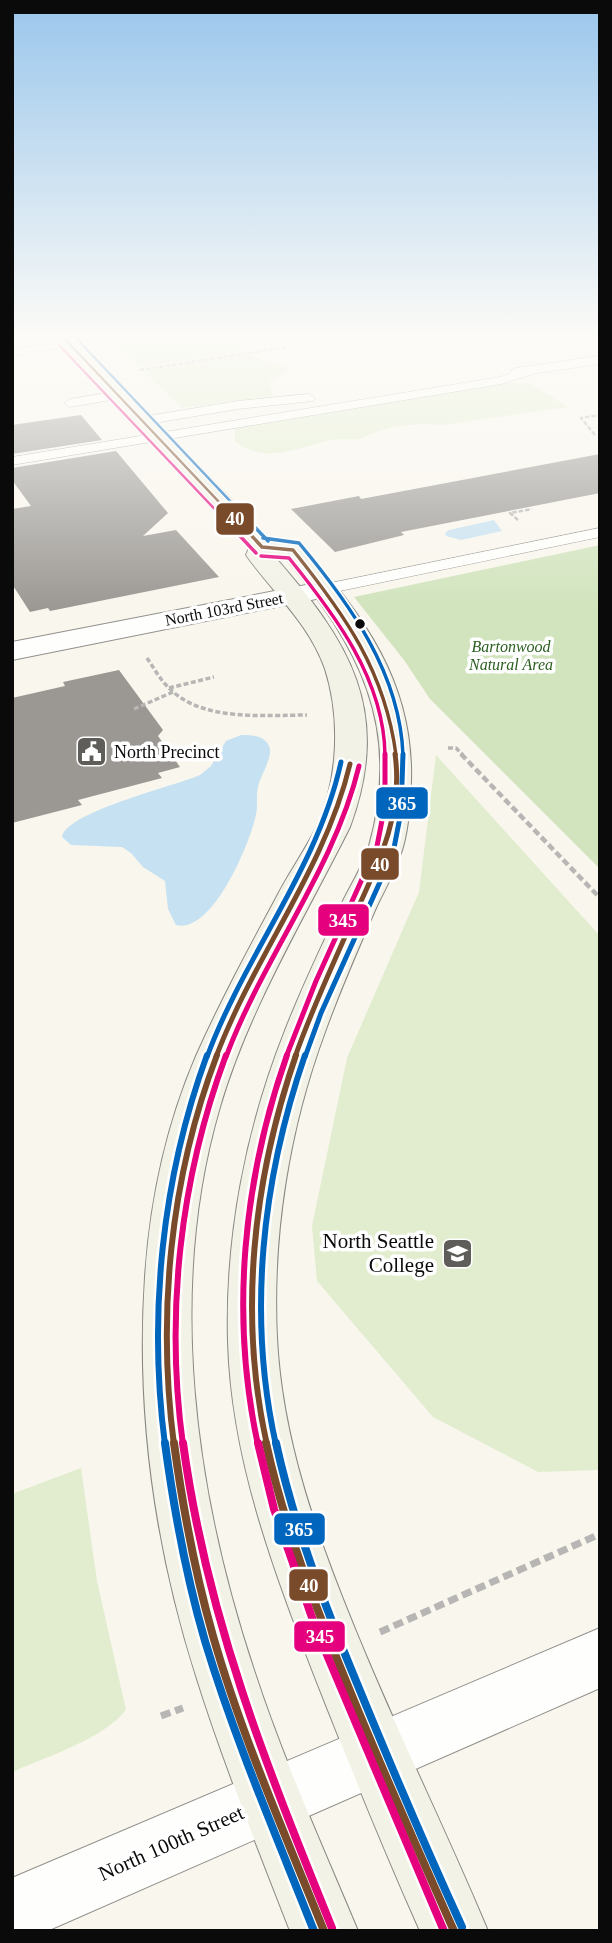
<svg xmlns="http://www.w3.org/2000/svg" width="612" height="1943" viewBox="0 0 612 1943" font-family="Georgia,serif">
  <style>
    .green { fill: #e1edce }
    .forest { fill: #d1e4bd }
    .water { fill: #c6e1f1 }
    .building { fill: #9b9894 }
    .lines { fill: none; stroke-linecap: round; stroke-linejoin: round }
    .lane-casing { stroke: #92908c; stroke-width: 1 }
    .street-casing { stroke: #92908c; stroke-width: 2 }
    .secondary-casing { stroke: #888783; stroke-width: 2 }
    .path-far3 { stroke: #b7b6b5; stroke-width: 2.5; stroke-dasharray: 4.5 2; stroke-linecap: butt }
    .path-far2 { stroke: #b7b6b5; stroke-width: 3.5; stroke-dasharray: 5 2.5; stroke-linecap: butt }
    .path-far1 { stroke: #b7b6b5; stroke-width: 4.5; stroke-dasharray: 7 3.5; stroke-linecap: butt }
    .path { stroke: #b7b6b5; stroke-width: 7; stroke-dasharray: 10 5; stroke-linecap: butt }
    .lane { fill: #fefefc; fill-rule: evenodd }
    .street { fill: #fefefc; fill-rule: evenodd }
    .secondary { fill: #f3f2e7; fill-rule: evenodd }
    .bus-1-far4-casing { stroke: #fff; stroke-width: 5 }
    .bus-1-far3-casing { stroke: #fff; stroke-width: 7 }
    .bus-1-far2-casing { stroke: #fff; stroke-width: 10 }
    .bus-1-far1-casing { stroke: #fff; stroke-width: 11 }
    .bus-1-casing { stroke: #fff; stroke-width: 13 }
    .bus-2-far4-casing { stroke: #fff; stroke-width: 5 }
    .bus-2-far3-casing { stroke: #fff; stroke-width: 7 }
    .bus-2-far2-casing { stroke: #fff; stroke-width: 10 }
    .bus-2-far1-casing { stroke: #fff; stroke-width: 11 }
    .bus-2-casing { stroke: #fff; stroke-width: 13 }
    .bus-3-far4-casing { stroke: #fff; stroke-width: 5 }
    .bus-3-far3-casing { stroke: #fff; stroke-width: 7 }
    .bus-3-far2-casing { stroke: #fff; stroke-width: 10 }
    .bus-3-far1-casing { stroke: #fff; stroke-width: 11 }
    .bus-3-casing { stroke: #fff; stroke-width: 13 }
    .bus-1-far4 { stroke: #7a4b2a; stroke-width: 2.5 }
    .bus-1-far3 { stroke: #7a4b2a; stroke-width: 3.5 }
    .bus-1-far2 { stroke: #7a4b2a; stroke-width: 5 }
    .bus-1-far1 { stroke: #7a4b2a; stroke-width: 6 }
    .bus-1 { stroke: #7a4b2a; stroke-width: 8 }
    .bus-2-far4 { stroke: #e5007d; stroke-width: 2.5 }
    .bus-2-far3 { stroke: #e5007d; stroke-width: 3.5 }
    .bus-2-far2 { stroke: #e5007d; stroke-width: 5 }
    .bus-2-far1 { stroke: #e5007d; stroke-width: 6 }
    .bus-2 { stroke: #e5007d; stroke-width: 8 }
    .bus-3-far4 { stroke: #0065bd; stroke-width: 2.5 }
    .bus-3-far3 { stroke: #0065bd; stroke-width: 3.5 }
    .bus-3-far2 { stroke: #0065bd; stroke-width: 5 }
    .bus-3-far1 { stroke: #0065bd; stroke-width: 6 }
    .bus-3 { stroke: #0065bd; stroke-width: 8 }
    .bus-dot { fill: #0a0a0a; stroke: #fff; stroke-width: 2.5 }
    .labels { text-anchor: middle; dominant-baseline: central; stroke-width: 7; stroke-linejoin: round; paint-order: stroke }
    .far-street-label { font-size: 16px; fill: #0a0a0a; stroke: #fff }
    .far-park-label { font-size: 16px; font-style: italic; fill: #2a5e1f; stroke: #fff }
    .poi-label { font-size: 18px; fill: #0a0a0a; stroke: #fff; text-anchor: start }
    .near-poi-label { font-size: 21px; fill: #0a0a0a; stroke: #fff; text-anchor: end }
    .near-street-label { font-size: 21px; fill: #0a0a0a; stroke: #fff }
    .line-badge { stroke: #fff; stroke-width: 2.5 }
    .badge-label { font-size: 19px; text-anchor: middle; font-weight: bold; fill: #fff }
  </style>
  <rect width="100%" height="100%" fill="#f9f6ed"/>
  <path class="green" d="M108 338H230L244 351 139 367Z
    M250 355 290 369 269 383 273 396 182 408 143 371Z
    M508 383H530L568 407 442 425C421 423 393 425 373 433 367 435 364 438 358 439 347 440 336 438 326 441 296 449 262 464 235 441V428Z
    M436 755 600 936V1470L538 1472 433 1417 317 1281 312 1226 347 1058 419 892Z
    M81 1468 97 1581 126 1710C103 1739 46 1757 12 1772V1494Z"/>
  <path class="forest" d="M600 545V869L430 699 404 660 354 597Z"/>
  <path class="water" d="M494 520 502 531 461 540 446 536 445 533 449 530Z
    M241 735C251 735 264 735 269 746 274 756 260 776 258 787 256 796 258 805 256 814 251 842 212 935 176 925L168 909 165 881 143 867 131 853 122 847 71 845 62 837C66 812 175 786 200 775L211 766 226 741Z"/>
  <path class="building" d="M81 415 102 440 12 454V425Z
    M116 451 168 513 143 536 176 530 219 577 50 611 48 608 30 612 12 584V509L31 506 12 480V468Z
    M600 454V493L401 532 404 535 335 552 291 509 359 496 361 499Z
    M119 670 163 730 158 736 180 767 158 773 162 778 78 800 82 805 12 823V698L65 686 63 682Z"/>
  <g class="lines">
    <defs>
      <path id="lane" d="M69 340 73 341V345L18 355 12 352 18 349Z
        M600 356V364L537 373 501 384 12 465V457L500 377 511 373 512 369 516 368Z
        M118 391 122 392V398L70 407 64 403 70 399Z
        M309 394 315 398 313 401 238 409 142 425 136 421 142 417 238 401Z
        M600 528V537L311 597 303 592 311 587Z"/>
      <path id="street" d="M311 584 321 586 324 592 321 598 12 660V642Z
        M600 1628V1688L47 1931H12V1878Z"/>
      <path id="secondary" d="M54 338H75L270 540 302 545C363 616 414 682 411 781 410 802 409 826 403 847 397 868 385 889 376 908 358 949 340 990 325 1032 289 1129 272 1235 277 1338 282 1438 316 1533 353 1624 395 1728 445 1828 488 1931H420C383 1848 349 1764 316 1680 274 1571 231 1459 228 1341 225 1237 246 1129 284 1033 301 989 321 947 341 905 350 886 363 866 369 846 403 726 358 646 285 557L274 556C349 641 393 710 350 827 304 919 249 1008 220 1107 166 1290 195 1493 254 1670 283 1759 322 1845 358 1931H290C257 1846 223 1762 196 1676 155 1547 136 1411 145 1277 150 1201 166 1126 196 1056 220 1002 248 950 276 898 288 874 304 852 316 828 338 781 341 719 325 669 309 623 273 593 246 555L249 548Z"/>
    </defs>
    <use href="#lane" class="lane-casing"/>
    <use href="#street" class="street-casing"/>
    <use href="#secondary" class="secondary-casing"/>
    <path class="path-far3" d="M140 370 287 347
      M595 435 581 418 600 415
      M518 520 510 513 532 509"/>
    <path class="path-far2" d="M147 658C154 668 160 680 170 689 203 722 265 715 307 715
      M169 688 214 677
      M134 709 173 692
      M448 748H456L463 755"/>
    <path class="path-far1" d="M461 754 600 898"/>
    <path class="path" d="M380 1632 600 1534
      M161 1716 183 1708"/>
    <use href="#lane" class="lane"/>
    <use href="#street" class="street"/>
    <use href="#secondary" class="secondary"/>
    <defs>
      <path id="bus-1-far4" d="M64 338 237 521"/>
      <path id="bus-1-far3" d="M236 519 262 547
        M262 547 293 550C345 615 385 671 396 755"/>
      <path id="bus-1-far2" d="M216 1057C254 956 325 869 350 764
        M295 1057C311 1011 332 967 351 923 376 868 404 817 395 754"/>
      <path id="bus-1-far1" d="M174 1445C157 1315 170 1178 217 1055
        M267 1445C238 1315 253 1180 296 1055"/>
      <path id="bus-1" d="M174 1443C183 1509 195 1573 213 1636 242 1737 285 1834 324 1931
        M266 1443C284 1525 314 1603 346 1681 380 1765 417 1848 454 1931"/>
      <path id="bus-2-far4" d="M58 344 226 521"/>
      <path id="bus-2-far3" d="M224 519 256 553
        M261 556 289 558C335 615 384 679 385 755"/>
      <path id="bus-2-far2" d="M226 1057C263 957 334 870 359 766
        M286 1057 316 981 377 846 385 805V754"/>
      <path id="bus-2-far1" d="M183 1445C165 1314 180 1179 226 1055
        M258 1445C230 1316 243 1179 287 1055"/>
      <path id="bus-2" d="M183 1443C207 1619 266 1765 332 1928
        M258 1443 274 1509 316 1629 444 1931"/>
      <path id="bus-3-far4" d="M76 338 249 521"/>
      <path id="bus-3-far3" d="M247 519 268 541
        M263 538 299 543C350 604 400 673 403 755"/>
      <path id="bus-3-far2" d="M207 1057C244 956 318 868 341 762
        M305 1057 321 1013 393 853 401 812 403 754"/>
      <path id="bus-3-far1" d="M165 1445C148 1315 162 1178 207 1055
        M276 1445C247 1315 262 1180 305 1055"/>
      <path id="bus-3" d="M165 1443C174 1510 186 1576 205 1641 235 1740 276 1835 314 1931
        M276 1443C294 1525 324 1604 356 1681 390 1764 425 1846 462 1927"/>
    </defs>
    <use href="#bus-1-far4" class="bus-1-far4-casing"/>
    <use href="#bus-1-far3" class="bus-1-far3-casing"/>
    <use href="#bus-1-far2" class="bus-1-far2-casing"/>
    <use href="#bus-1-far1" class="bus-1-far1-casing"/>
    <use href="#bus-1" class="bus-1-casing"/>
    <use href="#bus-2-far4" class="bus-2-far4-casing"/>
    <use href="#bus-2-far3" class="bus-2-far3-casing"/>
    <use href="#bus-2-far2" class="bus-2-far2-casing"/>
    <use href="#bus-2-far1" class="bus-2-far1-casing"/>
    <use href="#bus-2" class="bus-2-casing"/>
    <use href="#bus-3-far4" class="bus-3-far4-casing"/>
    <use href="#bus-3-far3" class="bus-3-far3-casing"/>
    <use href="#bus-3-far2" class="bus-3-far2-casing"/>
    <use href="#bus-3-far1" class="bus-3-far1-casing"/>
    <use href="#bus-3" class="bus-3-casing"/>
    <use href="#bus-1-far4" class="bus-1-far4"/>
    <use href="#bus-1-far3" class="bus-1-far3"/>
    <use href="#bus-1-far2" class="bus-1-far2"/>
    <use href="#bus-1-far1" class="bus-1-far1"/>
    <use href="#bus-1" class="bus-1"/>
    <use href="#bus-2-far4" class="bus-2-far4"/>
    <use href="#bus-2-far3" class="bus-2-far3"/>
    <use href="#bus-2-far2" class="bus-2-far2"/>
    <use href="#bus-2-far1" class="bus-2-far1"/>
    <use href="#bus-2" class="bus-2"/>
    <use href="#bus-3-far4" class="bus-3-far4"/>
    <use href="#bus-3-far3" class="bus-3-far3"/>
    <use href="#bus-3-far2" class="bus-3-far2"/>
    <use href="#bus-3-far1" class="bus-3-far1"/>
    <use href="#bus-3" class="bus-3"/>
  </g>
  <linearGradient id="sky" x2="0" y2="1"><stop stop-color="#9ac6ec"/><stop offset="0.55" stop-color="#fcfbf7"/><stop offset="1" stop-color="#fcfbf7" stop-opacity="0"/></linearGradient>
  <rect width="612" height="610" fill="url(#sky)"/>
  <defs>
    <symbol id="civic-square" viewBox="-11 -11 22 22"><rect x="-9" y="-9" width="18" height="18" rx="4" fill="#5e5d59" stroke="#fff"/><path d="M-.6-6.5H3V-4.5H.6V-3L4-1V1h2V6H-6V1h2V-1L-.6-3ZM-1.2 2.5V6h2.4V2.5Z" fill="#fff"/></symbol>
    <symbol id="university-square" viewBox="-11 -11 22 22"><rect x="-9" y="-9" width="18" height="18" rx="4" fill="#5e5d59" stroke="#fff"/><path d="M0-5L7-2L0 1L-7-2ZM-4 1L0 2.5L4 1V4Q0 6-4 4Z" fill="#fff"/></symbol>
  </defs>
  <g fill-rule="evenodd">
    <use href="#civic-square" x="74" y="734" width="35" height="35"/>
    <use href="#university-square" x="440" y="1236" width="35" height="35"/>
  </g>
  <circle class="bus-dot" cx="360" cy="624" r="6"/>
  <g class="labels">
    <g class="far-street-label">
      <text transform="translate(224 609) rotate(-11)">North 103rd Street</text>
    </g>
    <g class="far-park-label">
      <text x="511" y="646">Bartonwood<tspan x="511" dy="18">Natural Area</tspan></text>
    </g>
    <g class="poi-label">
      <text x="114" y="752">North Precinct</text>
    </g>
    <g class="near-poi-label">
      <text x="434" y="1241">North Seattle<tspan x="434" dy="24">College</tspan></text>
    </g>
    <g class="near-street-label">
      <text transform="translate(171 1843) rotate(-24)">North 100th Street</text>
    </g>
  </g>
  <g class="line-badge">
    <rect x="215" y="502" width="40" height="34" rx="7" fill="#7a4b2a"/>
    <rect x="375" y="786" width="54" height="34" rx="7" fill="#0065bd"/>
    <rect x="360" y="847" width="40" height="34" rx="7" fill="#7a4b2a"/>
    <rect x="317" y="903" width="53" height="34" rx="7" fill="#e5007d"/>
    <rect x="273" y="1512" width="53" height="34" rx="7" fill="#0065bd"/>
    <rect x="288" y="1568" width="41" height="34" rx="7" fill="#7a4b2a"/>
    <rect x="293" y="1620" width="53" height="33" rx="7" fill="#e5007d"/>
  </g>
  <g class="badge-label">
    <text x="235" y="525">40</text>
    <text x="402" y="810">365</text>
    <text x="380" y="871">40</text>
    <text x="343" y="927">345</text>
    <text x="299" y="1536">365</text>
    <text x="309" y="1592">40</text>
    <text x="320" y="1643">345</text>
  </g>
  <rect width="612" height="1943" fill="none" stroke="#0a0a0a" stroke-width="28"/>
</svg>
